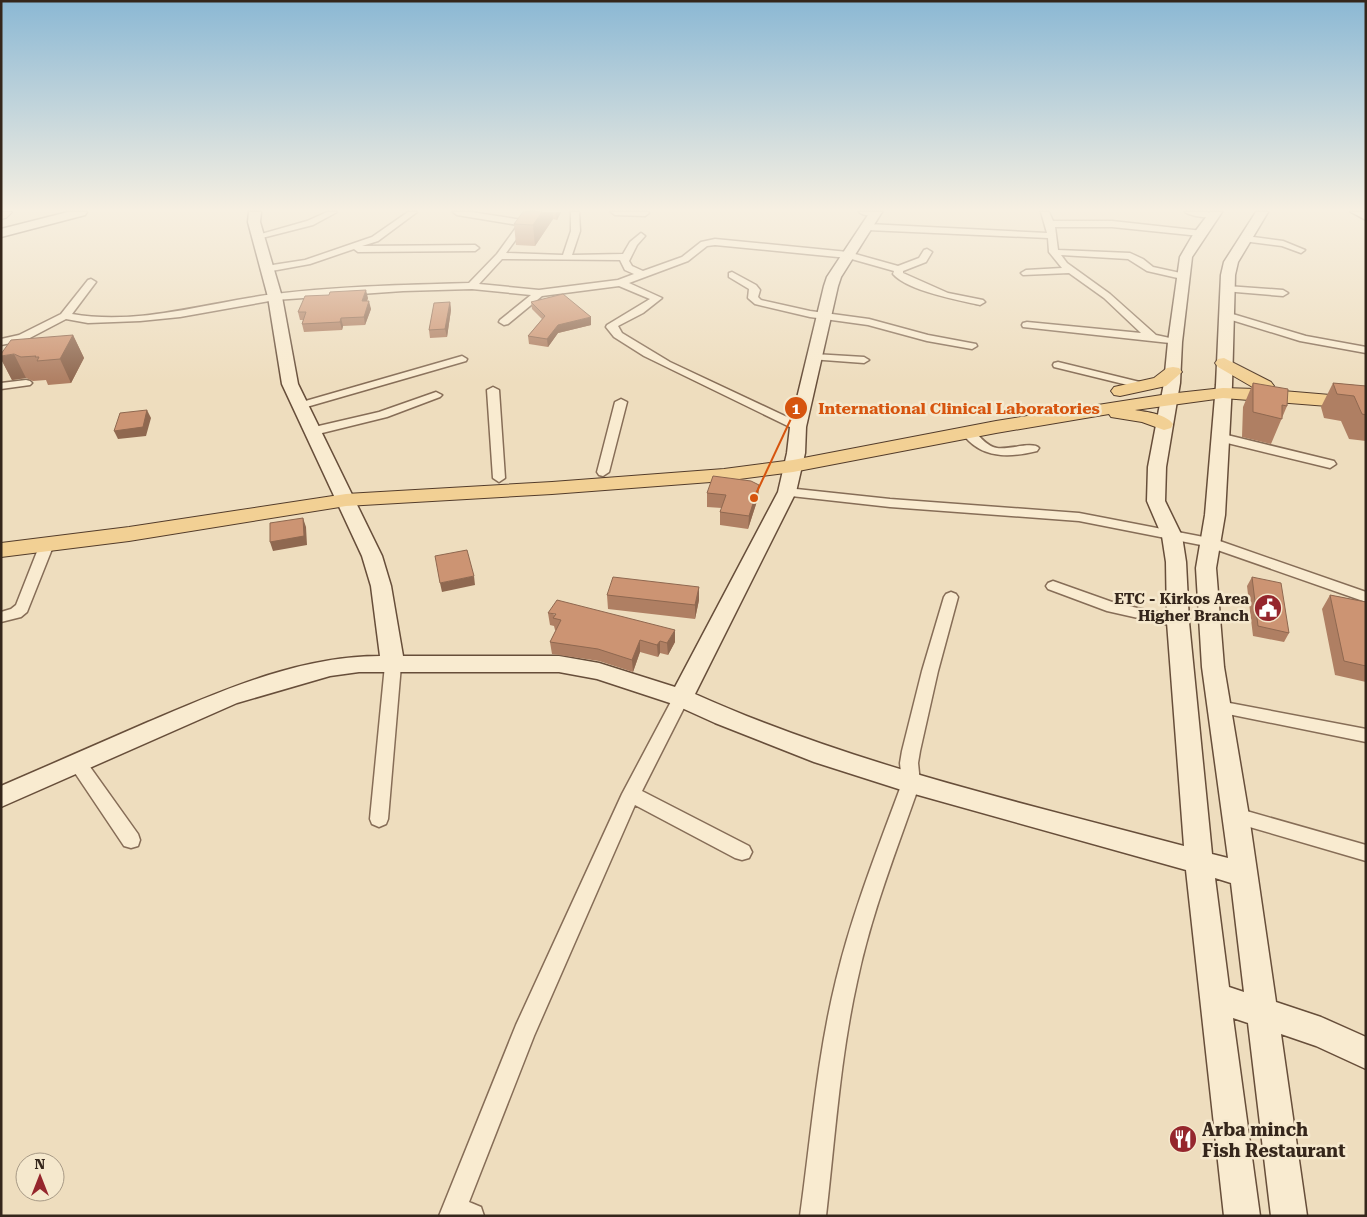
<svg xmlns="http://www.w3.org/2000/svg" width="1367" height="1217" viewBox="0 0 1367 1217" font-family="'Roboto Serif',serif">
  <style>
    .lines { fill: none; stroke-linecap: round; stroke-linejoin: round }
    .street-casing { stroke: #866d57; stroke-width: 3 }
    .secondary-casing { stroke: #674e3a; stroke-width: 3 }
    .primary-casing { stroke: #533c2b; stroke-width: 2 }
    .street { fill: #f9ebd0; fill-rule: evenodd }
    .secondary { fill: #f9ebd0; fill-rule: evenodd }
    .primary { fill: #f2d094; fill-rule: evenodd }
    .wall { fill: #af7f63 }
    .shaded-wall { fill: #8f6850 }
    .building { fill: #cc9473; stroke: #8f6850 }
    .labels { text-anchor: middle; dominant-baseline: central; stroke-width: 5; stroke-linejoin: round; paint-order: stroke }
    .poi-label { font-size: 15px; font-weight: bold; fill: #35261b; stroke: #f5e8cd; text-anchor: end }
    .near-poi-label { font-size: 18px; font-weight: bold; fill: #35261b; stroke: #f5e8cd; text-anchor: start }
    .leader { fill: none; stroke: #d6540e; stroke-width: 2 }
    .callout-dot { fill: #d6540e; stroke: #f5e8cd; stroke-width: 2 }
    .mark-label { font-size: 15px; text-anchor: middle; font-weight: bold; fill: #fff }
    .callout-label { font-size: 16px; text-anchor: middle; font-weight: bold; fill: #d6540e; stroke: #f5e8cd; stroke-width: 5; stroke-linejoin: round; paint-order: stroke }
  </style>
  <rect width="100%" height="100%" fill="#eeddbe"/>
  <g class="lines">
    <defs>
      <path id="street" d="M327 212H337L313 225 258 239 254 236 307 221Z
        M408 212H417L378 241 362 246 475 245 479 248 475 251 358 252 354 249 310 264 266 272 261 269 266 266 305 260 372 237Z
        M453 212H471L522 220 528 212H536L506 253 563 255 571 231V212H579L580 231 572 255 623 254 630 242 641 233 645 236 637 245 629 261 632 266 643 271 682 257 701 242 715 239 848 252 898 266 919 258 924 250 927 249 932 252 926 262 903 271V273L948 293 983 300 985 302 980 305C958 300 908 291 893 274L894 271 848 258 715 245 707 246 688 261 629 283 662 298 643 313 618 326 622 333 670 362 802 424 804 427 802 430 798 431 644 356 614 337 606 327 607 325 650 299 619 286 542 296 508 324 504 325 499 322 500 320 531 295 472 289 403 291 275 300 180 317 140 321 88 323 66 319 26 340 1 345V339L19 335 61 314 88 280 91 279 96 282 72 314C140 326 208 302 275 294 339 286 405 285 469 283L497 254 518 225 457 215ZM502 259 620 260 625 270 634 274 618 280 539 290 479 284Z
        M611 212H648L649 213 645 216 615 215Z
        M859 212H878L879 213C875 217 863 216 859 212Z
        M1041 212H1049L1053 221H1112L1203 231 1204 233 1200 236 1112 227H1055L1058 250 1130 253 1143 259 1153 267 1185 274V278L1182 279 1147 271 1128 259 1061 255 1067 263 1110 294 1156 335 1179 340 1180 342 1179 344 1023 327 1022 325 1023 323 1027 322 1141 333 1104 298 1069 273 1023 275 1021 273 1026 270 1062 268 1049 252 1048 238 868 230 864 227 868 224 1047 233Z
        M1185 212H1207L1217 215C1211 220 1191 216 1185 212Z
        M1246 236 1283 241 1305 250 1301 253 1282 246 1243 241 1242 239Z
        M732 272 756 285 760 290 758 297 761 300 810 311 869 319 928 335 976 344 977 346 972 349 927 341 868 325 810 317 755 304 748 298 749 289 729 277V273Z
        M1227 286 1283 290 1288 293 1283 296 1224 291V287Z
        M1226 312 1306 336 1366 347V353L1300 341 1222 317V313Z
        M814 354 864 357 869 360 864 363 810 359 809 357Z
        M462 356 467 359 466 361 303 408H295L293 406 295 404Z
        M1058 362 1148 384 1150 386 1144 389 1054 367 1053 365 1054 363Z
        M26 380 30 381 32 383 30 385 1 389V383Z
        M493 387 499 390 505 478 499 482 493 478 487 390Z
        M436 392 442 395 440 397 387 417 314 435 308 431 310 428 379 412Z
        M621 399 627 402 609 472 603 476 599 475 597 472 615 402Z
        M968 429C979 432 984 446 997 448 1008 450 1033 441 1039 448L1037 451C1009 458 981 459 962 433Z
        M1219 433 1334 461 1336 464 1330 468 1215 440 1213 437 1215 434Z
        M787 488 890 499 1079 513 1214 539 1366 592V602L1206 546 1079 521 890 507 782 495 780 492Z
        M47 540 52 541 54 544 27 612 21 617 1 622V612L11 609 16 605 40 544 42 541Z
        M1053 581 1115 603 1183 618 1186 622 1183 626 1178 627 1107 611 1048 589 1046 586 1048 583Z
        M951 592 956 594 958 597 938 671 920 751 918 763 920 783C897 849 871 914 857 982 840 1059 835 1138 826 1216H800C811 1137 817 1057 836 980 852 913 878 848 902 783L900 763 902 751 922 671 944 597 946 594Z
        M393 659 399 661 401 665 388 819 386 824 379 827 372 824 370 819 385 665 387 661Z
        M681 692 687 694 689 698 642 791 749 846 752 852 749 858 742 860 735 858 635 805 534 1036 469 1202 481 1207 484 1216H439L516 1025 622 794 675 694Z
        M1219 701 1366 729V742L1213 711 1211 707 1213 703Z
        M77 755 83 757 138 834 140 840 138 846 131 848 124 846 71 767 68 762 71 757Z
        M1236 808 1366 845V861L1229 821 1227 816 1229 811Z"/>
      <path id="secondary" d="M68 212H87L85 215 1 237V229Z
        M249 212H261L260 222 282 297 298 384 382 556 391 586 403 656H559L599 663 675 687 778 492 787 453 790 427 824 286 827 277 870 212H882L841 277 838 286 806 427 805 453 796 492 695 694C851 764 1019 802 1184 846L1167 622 1166 562 1162 536 1147 501 1148 467 1164 383 1168 342 1180 257 1194 233 1210 212H1222L1192 257 1182 342 1180 383 1166 467 1165 501 1182 536 1186 562 1189 622 1212 854 1228 858 1202 667 1196 568 1205 515 1216 385 1221 275 1224 262 1256 212H1268L1238 262 1235 275 1232 385 1225 515 1216 568 1224 667 1249 816 1276 1002 1321 1017 1366 1037V1069L1316 1046 1281 1034 1307 1216H1271L1248 1023 1233 1018 1260 1216H1224L1186 870 911 793 814 762 715 723 673 704 597 679 559 672H359L330 676 237 703 1 807V786C50 765 99 743 148 722 221 691 299 656 380 656L371 586 362 556 282 384 268 297 248 222ZM1215 878 1231 883 1244 992 1229 987Z
        M1351 212H1366V220Z"/>
      <path id="primary" d="M1 212H12L6 218 1 219Z
        M1224 358 1271 382 1274 386 1271 390 1366 398V409L1223 398 1135 410C1147 412 1166 414 1173 424L1171 428 1164 430 1142 422 1111 417 1109 414 996 433 793 472 724 481 552 494 346 506 129 541 1 557V543L129 527 346 494 552 482 724 469 793 460 996 421 1168 394 1223 388 1256 389 1218 367 1215 363 1218 359Z
        M1173 367 1179 368 1182 372 1166 386 1120 396 1114 395 1111 391 1114 387 1154 378 1167 368Z"/>
    </defs>
    <use href="#street" class="street-casing"/>
    <use href="#secondary" class="secondary-casing"/>
    <use href="#primary" class="primary-casing"/>
    <use href="#street" class="street"/>
    <use href="#secondary" class="secondary"/>
    <use href="#primary" class="primary"/>
  </g>
  <path class="wall" d="M523 212H561L557 220 553 219 535 246 516 245 514 224Z
    M368 298 367 301 371 309 365 325 343 326 342 330 304 332 302 324 303 320H300L298 312Z
    M450 302 451 310 447 337 430 338 429 330Z
    M531 302 591 325 558 333 548 347 529 344 528 336 542 319 532 309Z
    M73 335 84 358 71 383 48 385 46 380 33 381 26 378 12 380 1 359Z
    M1253 383 1287 406 1271 444 1242 437 1243 407Z
    M1333 383 1366 386V441L1349 439 1341 421 1324 418 1321 407Z
    M759 485 758 498 748 529 720 525V512L722 508 707 507V493Z
    M1252 577 1289 633 1284 642 1253 636 1247 586Z
    M699 587V600L695 619 608 609 607 595Z
    M1330 595 1366 602V682L1335 675 1322 609Z
    M548 613 675 642 668 655 660 653 658 657 640 652 633 672 599 661 552 654 550 642 556 630H555L554 626 550 625Z"/>
  <path class="shaded-wall" d="M542 212H552L553 219 535 246 533 225Z
    M556 212H561L557 220Z
    M366 290 368 298 364 309 362 301Z
    M369 301 371 309 365 325 364 317Z
    M450 302 451 310 447 337 445 329Z
    M591 317V325L558 333 548 347 547 339 558 325Z
    M341 318 343 326 342 330 340 322Z
    M73 335 84 358 71 383 60 359Z
    M14 354 26 378 12 380 1 359V356Z
    M147 410 151 418 146 436 118 439 114 431Z
    M759 485 758 498 748 529 749 516Z
    M303 518 306 527 307 545 273 551 270 542Z
    M474 576 475 585 442 592 440 583Z
    M699 587V600L695 619V605Z
    M675 630V642L668 655 667 643Z
    M640 640V652L633 672 632 660Z
    M660 641V653L658 657 657 645Z"/>
  <path class="building" d="M523 212H542L533 225 514 224Z
    M366 290 362 301H369L364 317 341 318 340 322 302 324 306 312H298L305 296 329 295 330 292Z
    M563 294 591 317 558 325 547 339 528 336 545 316 531 302Z
    M450 302 445 329 429 330 434 303Z
    M73 335 60 359 37 361 39 357H35L36 356 21 357 14 354 1 356V354L11 340Z
    M1253 383 1288 389 1287 406 1282 405V419L1253 412Z
    M1333 383 1366 386V415L1362 414 1354 396 1337 394Z
    M147 410 143 427 114 431 120 413Z
    M713 476 751 481 759 485 749 516 720 512 726 495 707 493Z
    M303 518 304 536 270 542V523Z
    M467 550 474 576 440 583 435 556Z
    M613 577 699 587 695 605 607 595Z
    M1252 577 1281 583 1289 633 1258 626Z
    M1330 595 1366 602V666L1344 661Z
    M557 600 675 630 667 643 660 641 657 645 640 640 632 660 598 649 550 642 561 620 553 618 556 614 548 613Z"/>
  <linearGradient id="sky" x2="0" y2="1"><stop stop-color="#8bb8d4"/><stop offset="0.55" stop-color="#f7f0e2"/><stop offset="1" stop-color="#f7f0e2" stop-opacity="0"/></linearGradient>
  <rect width="1367" height="382" fill="url(#sky)"/>
  <defs>
    <symbol id="civic-disc" viewBox="-11 -11 22 22"><circle r="9.5" fill="#95262d" stroke="#f5e8cd"/><path d="M-.6-6.5H3V-4.5H.6V-3L4-1V1h2V6H-6V1h2V-1L-.6-3ZM-1.2 2.5V6h2.4V2.5Z" fill="#fff"/></symbol>
    <symbol id="restaurant-disc" viewBox="-11 -11 22 22"><circle r="9.5" fill="#95262d" stroke="#f5e8cd"/><path d="M-5-6h1v4h1v-4h1v4h1v-4h1v5L-1.5 .5V6h-2V.5L-5-1ZM5-6V6H3V1.5H1.5Q1.5-4 5-6Z" fill="#fff"/></symbol>
  </defs>
  <g fill-rule="evenodd">
    <use href="#civic-disc" x="1252" y="592" width="32" height="32"/>
    <use href="#restaurant-disc" x="1167" y="1123" width="32" height="32"/>
  </g>
  <g class="labels">
    <g class="poi-label">
      <text x="1249" y="599">ETC - Kirkos Area<tspan x="1249" dy="17">Higher Branch</tspan></text>
    </g>
    <g class="near-poi-label">
      <text x="1202" y="1129">Arba minch<tspan x="1202" dy="21">Fish Restaurant</tspan></text>
    </g>
  </g>
  <path class="leader" d="M754 498L796 408"/>
  <g class="callout-dot">
    <circle cx="754" cy="498" r="5"/>
    <circle cx="796" cy="408" r="12"/>
  </g>
  <g class="mark-label">
    <text x="796" y="414">1</text>
  </g>
  <g class="callout-label">
    <text x="959" y="414">International Clinical Laboratories</text>
  </g>
  <rect width="1367" height="1217" fill="none" stroke="#35261b" stroke-width="5"/>
  <g transform="translate(40 1177)"><circle r="24" fill="#f5e8cd" stroke="#a89a86"/>
  <path d="M0-4L9 19L0 12L-9 19Z" fill="#95262d"/>
  <text y="-8" font-size="14" font-weight="bold" text-anchor="middle" fill="#35261b">N</text>
  </g>
</svg>
